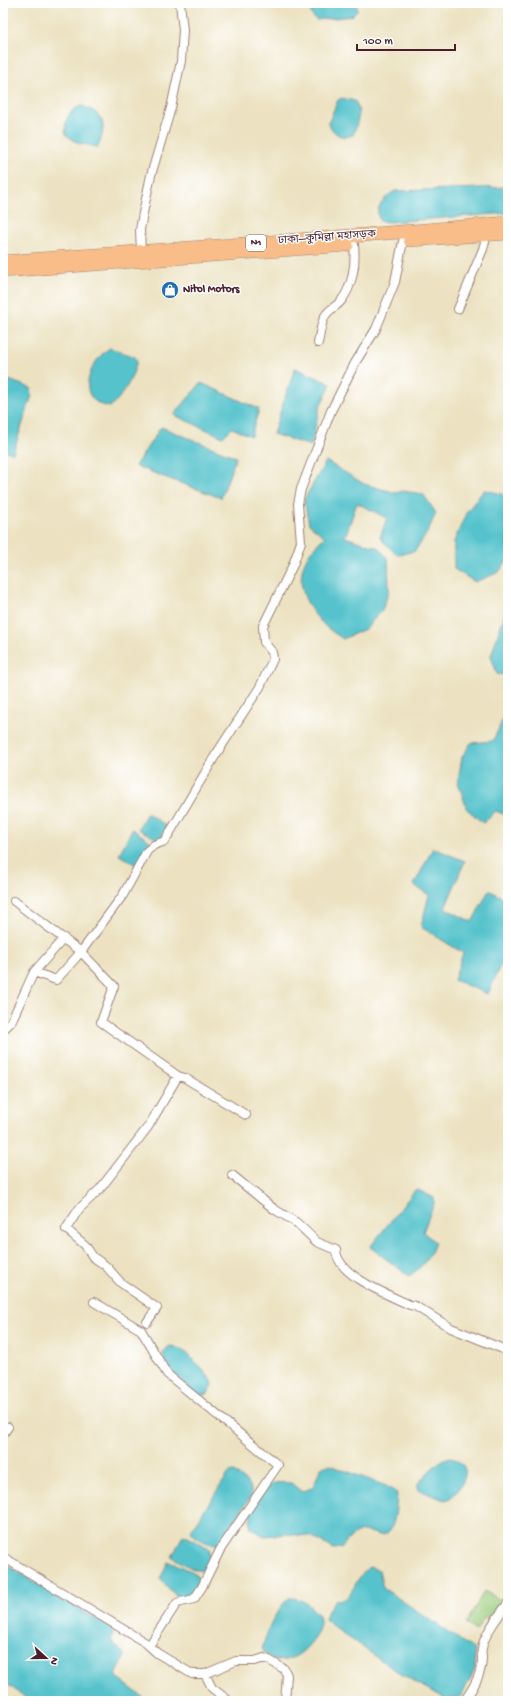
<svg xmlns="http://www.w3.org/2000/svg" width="511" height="1704" viewBox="0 0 511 1704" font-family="'Gochi Hand','Noto Sans Bengali',sans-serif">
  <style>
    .green { fill: #9acb7a; stroke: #727552 }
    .water { fill: #56c3cc; stroke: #50717c }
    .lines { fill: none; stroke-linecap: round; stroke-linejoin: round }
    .minor-casing { stroke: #9b8076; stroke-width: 10 }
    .trunk-casing { stroke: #9b8076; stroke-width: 14 }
    .minor { stroke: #fff; stroke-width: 8 }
    .trunk { stroke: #f8bd89; stroke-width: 13 }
    .labels { text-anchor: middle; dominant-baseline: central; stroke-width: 3; stroke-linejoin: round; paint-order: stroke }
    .shield { fill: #fff; stroke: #80626b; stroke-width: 1 }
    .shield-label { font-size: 10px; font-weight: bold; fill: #4a1f2b }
    .street-label { font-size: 11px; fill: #4a1f2b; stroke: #fff }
    .poi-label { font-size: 11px; font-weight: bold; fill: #4a1f2b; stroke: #fff; text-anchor: start }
  </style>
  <rect width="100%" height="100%" fill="#fff"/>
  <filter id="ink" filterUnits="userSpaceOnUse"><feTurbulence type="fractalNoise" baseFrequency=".025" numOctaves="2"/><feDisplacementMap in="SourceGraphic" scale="8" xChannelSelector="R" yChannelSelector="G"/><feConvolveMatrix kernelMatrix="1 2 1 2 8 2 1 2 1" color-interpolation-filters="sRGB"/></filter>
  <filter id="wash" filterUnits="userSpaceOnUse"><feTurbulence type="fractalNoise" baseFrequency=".012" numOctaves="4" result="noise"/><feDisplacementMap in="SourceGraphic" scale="16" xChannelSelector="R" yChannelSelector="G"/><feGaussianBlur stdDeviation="0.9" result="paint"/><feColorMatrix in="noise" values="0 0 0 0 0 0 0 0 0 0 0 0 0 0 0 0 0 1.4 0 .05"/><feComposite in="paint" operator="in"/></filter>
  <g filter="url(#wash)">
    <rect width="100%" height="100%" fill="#ece2c1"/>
    <path class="green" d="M484 1591 503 1601 492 1621 485 1617 476 1631 466 1624Z"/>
    <path class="water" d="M311 3H357V11L352 16 316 20 311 14Z
      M342 98 355 101C362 112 357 124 353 135 340 139 336 135 328 124L338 100Z
      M81 106C105 113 107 125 98 147L78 143 66 135C64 121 67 112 81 106Z
      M508 187V213L390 222 380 221C373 208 385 197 395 191Z
      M110 348 135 357 137 361C132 379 124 395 110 407 106 406 101 405 98 403 76 391 94 357 110 348Z
      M295 368 331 384 320 406 311 446 273 434Z
      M3 378 31 388 32 395 13 453 3 450Z
      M201 383 259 409 251 436 232 428 223 437 174 415Z
      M161 427 236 457 221 498 135 466Z
      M326 461 364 484 396 493 403 491 423 494 436 513 427 533 415 551 397 555 380 538 387 518 357 503 345 537 379 548 388 559 389 591 382 610 365 629 343 639C336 634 327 629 321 622 295 593 293 563 325 537L309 524 304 500Z
      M484 490 502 494 508 501V559L499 572 475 582 454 569V542L466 513Z
      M508 604V675L497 674 491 656Z
      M506 713H508V816L496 811 483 823 467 809 458 782 462 757 471 743 493 741Z
      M147 813 167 826 159 840 138 829Z
      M132 829 150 841 138 866 119 855Z
      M433 848 465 861 445 908 472 922 489 890 508 901V967L501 964 488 994 454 980 463 953 421 927 429 895 414 885Z
      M416 1189 434 1198V1203L423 1232 435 1242C430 1257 423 1267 409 1276L370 1247Z
      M171 1346C189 1349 201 1369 213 1382L208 1394 198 1396 165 1366 163 1353 168 1347Z
      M451 1457C457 1460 464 1464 465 1470 467 1479 455 1498 445 1500L418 1490V1484C425 1475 439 1459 451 1457Z
      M330 1465 386 1486 397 1493C396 1503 397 1536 380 1535 373 1534 366 1529 359 1532 351 1535 346 1542 341 1548L334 1549 310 1536 286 1534 264 1536 251 1528C247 1512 258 1489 275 1483 279 1482 287 1483 291 1483L302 1492 313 1487 321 1467Z
      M234 1472 250 1485 252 1495 218 1544C211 1546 192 1538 191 1530L229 1473Z
      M186 1536 209 1548 210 1561 204 1571 193 1569 172 1557 182 1537Z
      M168 1562 174 1563 197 1574 199 1581 189 1598 175 1595 160 1579Z
      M3 1563 111 1628 113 1634 111 1640 125 1656 116 1674 119 1679 148 1701H30L3 1681Z
      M369 1567 379 1570 383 1588 475 1650V1669L462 1695 457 1698 445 1699 401 1674 335 1628 325 1619 328 1610 335 1600 345 1599C355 1590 357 1576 369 1567Z
      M289 1598C298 1598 304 1601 311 1607 313 1610 318 1613 319 1616 327 1635 284 1682 262 1649 267 1632 275 1610 289 1598Z"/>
  </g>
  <g filter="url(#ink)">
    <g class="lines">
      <defs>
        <path id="minor" d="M141 251 140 230 143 213 151 175 171 108 181 61 183 30 180 3
          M458 309 483 249 485 242 484 235
          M318 343C320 334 321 323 325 316 329 309 336 307 341 301 353 286 356 263 354 245
          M14 901 81 952 114 986 101 1022 178 1076 185 1078 246 1115
          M34 972 64 938
          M3 1030 11 1022 34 972 56 980 81 952 123 895 147 851 154 845 165 841 215 756 260 687 273 659 272 652 264 642 263 626 293 565 301 542 298 504 301 489 331 411 355 363 376 329 395 282 403 241
          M232 1175 274 1209 297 1223 317 1242 336 1250C337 1276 389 1295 410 1305L415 1306 451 1328 508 1351
          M94 1302 141 1330 167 1374 278 1465 220 1550 202 1587 194 1599 177 1603 149 1646
          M147 1322 157 1308 121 1283 106 1266 93 1257 85 1245 66 1229 79 1209 100 1189 148 1127 178 1076
          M3 1434 8 1427
          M3 1557 146 1643 157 1653 192 1674H205L236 1661H255L264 1658 269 1660 284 1669 287 1675 285 1701
          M205 1674 212 1688 229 1701
          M464 1701C473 1689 482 1673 482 1658 482 1655 481 1652 482 1649 483 1635 500 1614 508 1603"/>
        <path id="trunk" d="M410 240 508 233
          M3 262C171 249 340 238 508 223
          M3 271 347 245"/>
      </defs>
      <use href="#minor" class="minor-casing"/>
      <use href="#trunk" class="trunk-casing"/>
      <use href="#minor" class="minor"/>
      <use href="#trunk" class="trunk"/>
    </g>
  </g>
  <defs>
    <symbol id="shop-disc" viewBox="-11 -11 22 22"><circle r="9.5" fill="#1f6fb2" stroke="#fff"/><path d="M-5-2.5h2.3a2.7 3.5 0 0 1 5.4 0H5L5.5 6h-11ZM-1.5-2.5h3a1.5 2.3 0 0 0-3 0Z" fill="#fff"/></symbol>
  </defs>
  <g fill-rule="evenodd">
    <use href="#shop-disc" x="160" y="280" width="20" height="20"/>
  </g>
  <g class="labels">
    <rect class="shield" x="246" y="235" width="20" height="16" rx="3"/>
    <g class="shield-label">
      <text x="256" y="243">N1</text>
    </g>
    <g class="street-label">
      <text transform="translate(327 238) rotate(-4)">ঢাকা–কুমিল্লা মহাসড়ক</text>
    </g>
    <g class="poi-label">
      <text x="183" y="290">Nitol Motors</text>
    </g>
  </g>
  <rect width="511" height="1704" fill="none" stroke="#fff" stroke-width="16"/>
  <g transform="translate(46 1658) rotate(111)" stroke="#ffffff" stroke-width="3" paint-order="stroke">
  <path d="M0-3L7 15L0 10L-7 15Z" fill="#4a1f2b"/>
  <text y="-6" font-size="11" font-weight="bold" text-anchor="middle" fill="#4a1f2b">N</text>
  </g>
  <path d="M357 44v6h98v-6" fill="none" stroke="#4a1f2b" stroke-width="2"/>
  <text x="363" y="44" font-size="12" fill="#4a1f2b" stroke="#ffffff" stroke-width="3" paint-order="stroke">100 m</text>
</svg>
